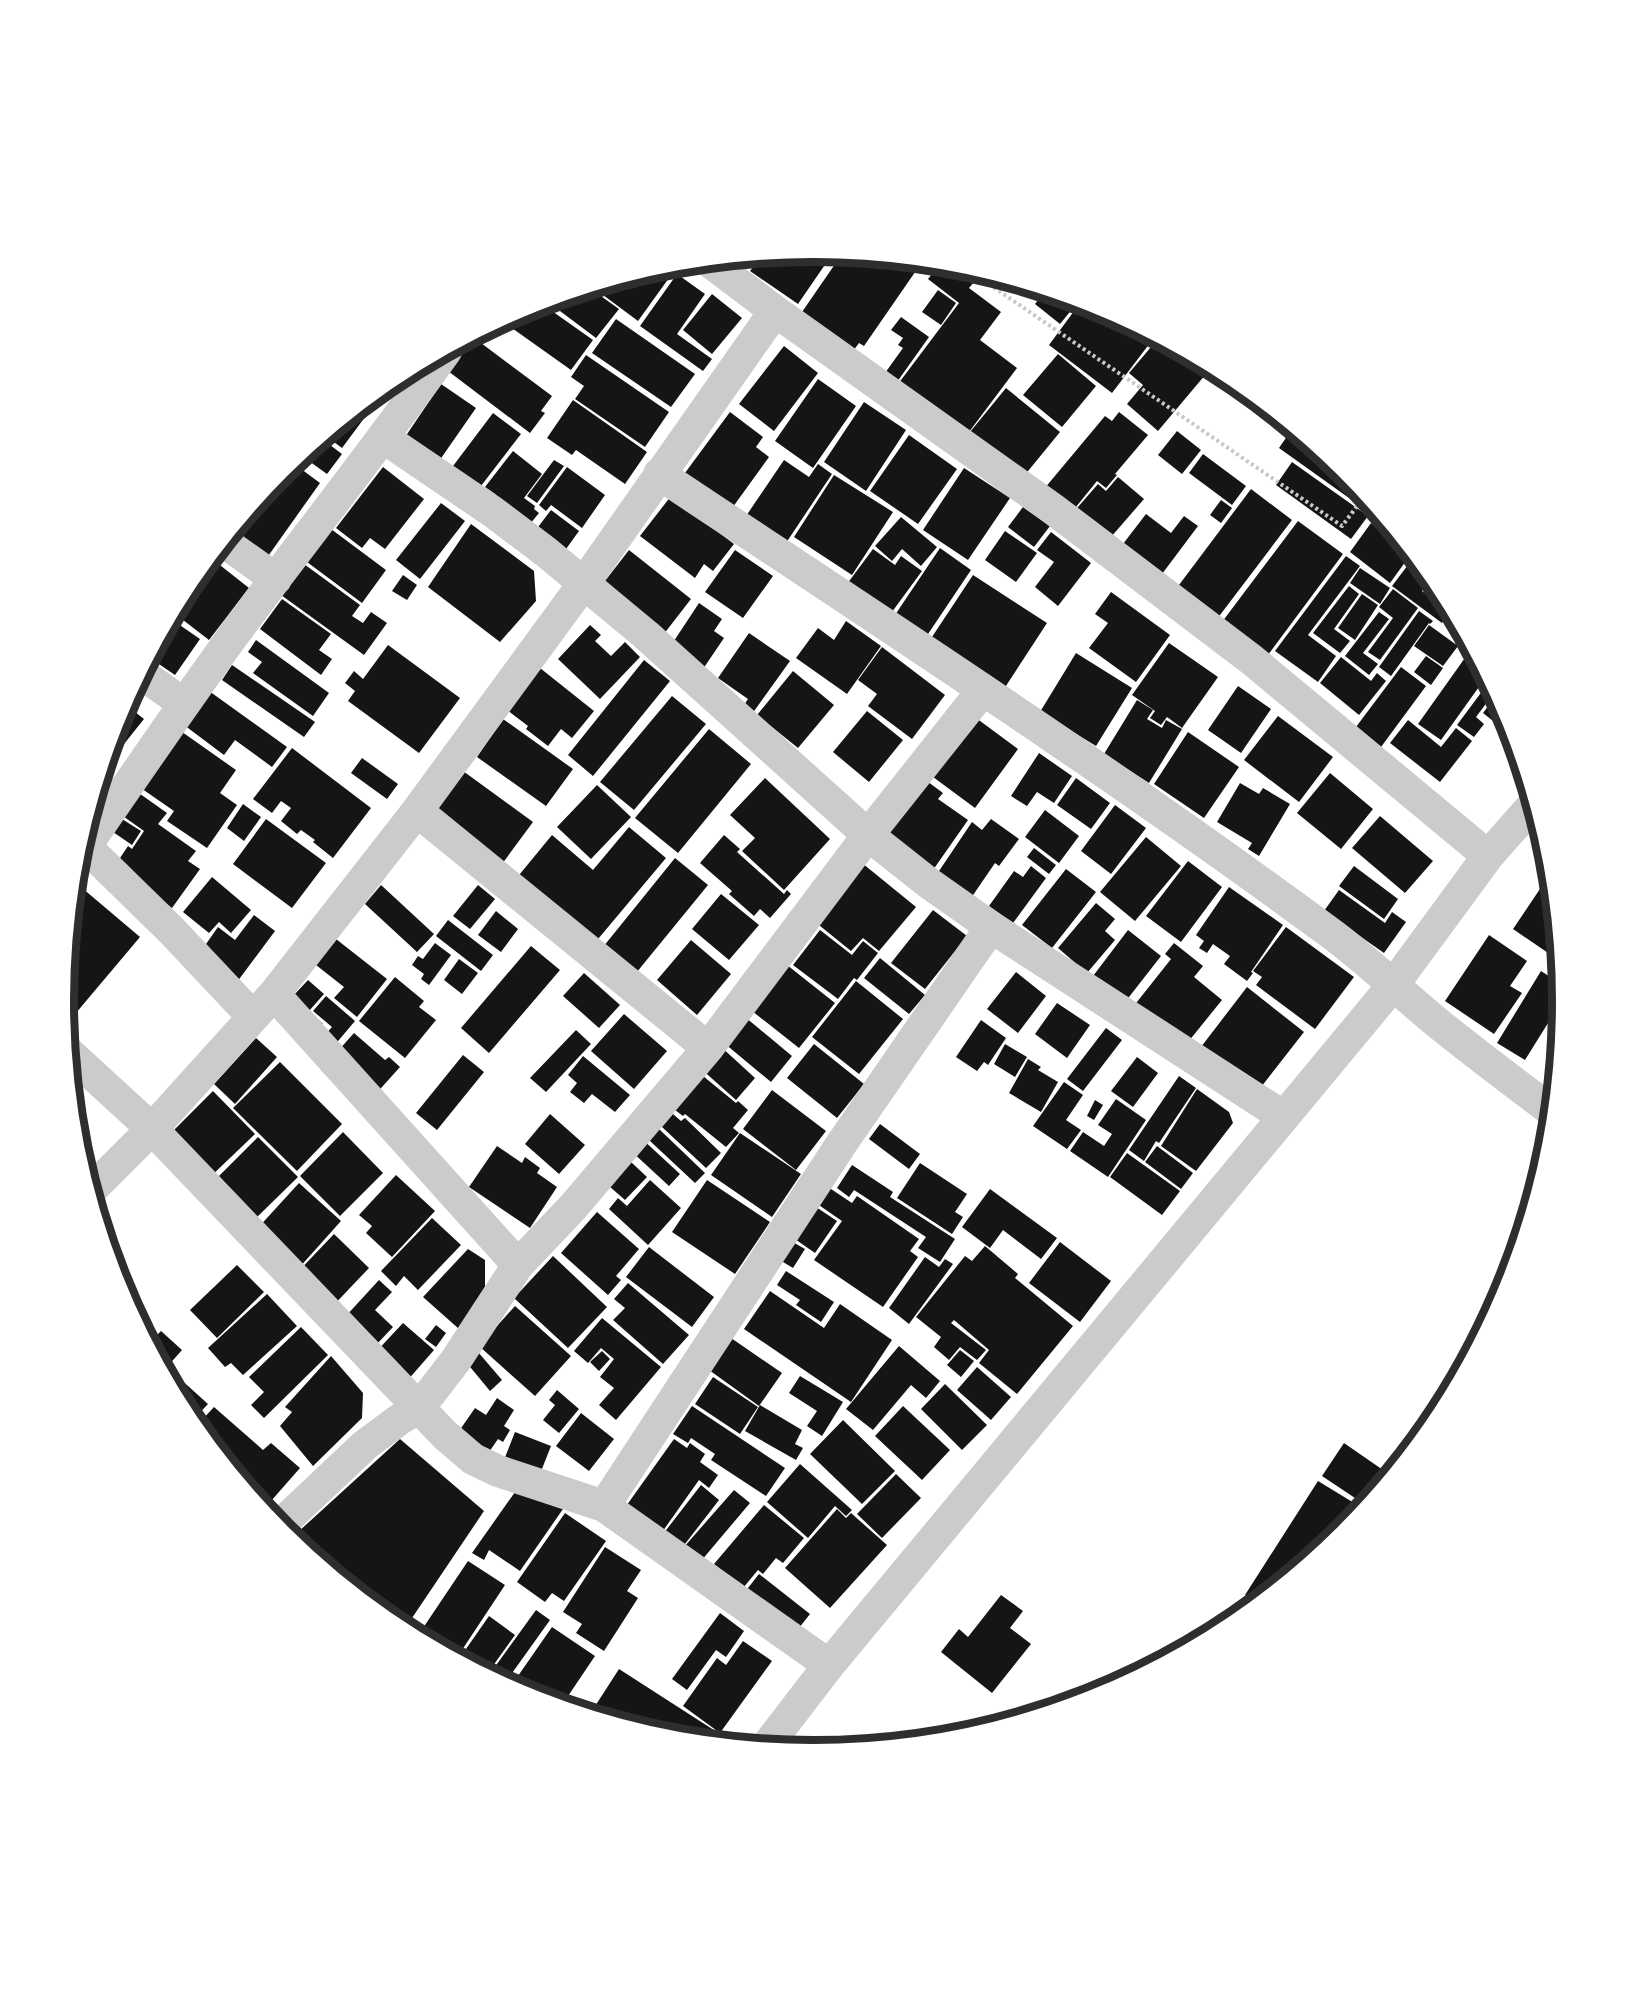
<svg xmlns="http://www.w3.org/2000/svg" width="1626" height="2003" viewBox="0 0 1626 2003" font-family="Roboto,sans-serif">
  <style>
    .building { fill: #151515 }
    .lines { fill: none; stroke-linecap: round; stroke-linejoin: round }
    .path { stroke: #c8c8c8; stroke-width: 4; stroke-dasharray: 3 3; stroke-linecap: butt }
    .minor { stroke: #cbcbcb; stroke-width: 32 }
    .rim { fill: none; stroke: #2e2e2e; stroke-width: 8 }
  </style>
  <rect width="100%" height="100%" fill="#fff"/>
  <path class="building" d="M813 252 833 253 798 304 750 271 761 257Z
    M842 254 922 262 864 346 859 343 848 358 802 312Z
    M940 264 953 265 974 282 969 288 1001 312 980 340 1017 368 963 440 895 388 959 303 928 279Z
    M667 266 674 271 638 321 599 292 604 285Z
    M677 274 705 294 677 334 712 359 703 371 640 326Z
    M591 289 619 309 596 338 548 302Z
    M938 290 956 303 941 325 922 312Z
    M1044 292 1078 302 1060 324 1035 304Z
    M712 294 742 318 712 354 683 330Z
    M1080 303 1090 311 1094 307 1100 309 1160 341 1155 346 1150 343 1112 393 1049 345Z
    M542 304 593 340 571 370 505 323 509 318 526 308Z
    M901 317 929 337 897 382 885 373 903 348 898 345 903 338 891 330Z
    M616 319 695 374 671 407 592 353Z
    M473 337 552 396 541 411 545 413 530 433 448 371Z
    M1162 342 1211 368 1158 431 1127 404 1143 385 1129 373 1151 347 1155 350Z
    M784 346 818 373 774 431 739 404Z
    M1058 354 1096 386 1062 427 1023 395Z
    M586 355 669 412 645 447 575 399 584 386 571 377Z
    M818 379 856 406 813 468 775 441Z
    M441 384 476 408 437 464 403 440Z
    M1006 388 1060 432 1024 476 970 432Z
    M573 400 647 452 625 484 576 450 572 455 547 438Z
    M864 402 906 430 866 491 824 462Z
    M365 404 371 409 342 448 326 436Z
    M730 412 763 437 756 447 769 457 730 511 682 477Z
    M1119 412 1148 435 1115 474 1117 475 1106 488 1097 481 1067 518 1039 495 1105 416 1112 421Z
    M493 413 521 434 474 495 447 474Z
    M1292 429 1344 471 1374 508 1370 513 1279 448Z
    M1177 431 1201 450 1182 474 1158 455Z
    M909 435 957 469 918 524 870 491Z
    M322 439 342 454 327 474 302 456Z
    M513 451 542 474 524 498 535 506 534 509 539 513 525 530 495 494 485 487Z
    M1203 454 1246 486 1232 505 1189 473Z
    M554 460 564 466 537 503 527 496Z
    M784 460 809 477 818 464 832 474 784 546 744 519Z
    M1292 462 1368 516 1351 539 1276 485Z
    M293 463 320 483 266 559 231 534 283 471Z
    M383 467 424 499 385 549 370 538 362 548 336 528Z
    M567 467 605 495 582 528 551 505 546 511 539 505Z
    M964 468 1010 498 968 560 923 530Z
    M834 475 893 512 852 575 794 537Z
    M1118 477 1144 499 1098 552 1064 523 1098 484 1106 491Z
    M1251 489 1292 520 1217 619 1176 589Z
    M671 496 734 544 713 571 704 564 695 578 640 536Z
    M1221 500 1232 508 1221 523 1210 515Z
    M441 503 465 521 420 579 396 560Z
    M1023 507 1050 526 1034 547 1008 527Z
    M551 510 579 531 561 556 532 535Z
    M1146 514 1171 533 1184 516 1198 526 1162 574 1123 544Z
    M901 517 937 547 921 566 902 549 892 561 875 546Z
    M1298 521 1343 554 1268 655 1222 622Z
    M1371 523 1411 554 1390 583 1350 552Z
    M471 524 534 571 536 601 500 642 428 587Z
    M331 529 386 570 362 603 307 562Z
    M1005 531 1037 553 1016 582 985 560Z
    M1051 532 1091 563 1058 606 1035 587 1054 562 1037 550Z
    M940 548 971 570 926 637 895 615Z
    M873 549 895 565 901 556 922 571 889 616 847 584Z
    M629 550 691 599 660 639 598 590Z
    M735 550 773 576 743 618 705 592Z
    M1346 556 1360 566 1308 635 1336 656 1318 682 1275 651Z
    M1414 557 1431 578 1422 591 1450 612 1442 623 1392 586Z
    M211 558 249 588 209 640 174 613 190 585Z
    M304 564 360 605 352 616 363 623 371 612 387 623 364 655 281 595Z
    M1360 568 1390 588 1380 604 1350 583Z
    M403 575 417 585 407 600 392 591Z
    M973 575 1047 623 1002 692 928 643Z
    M1349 586 1359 594 1334 629 1350 641 1340 653 1313 633Z
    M1393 589 1418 608 1380 660 1368 652 1393 618 1379 607Z
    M1111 592 1170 635 1136 682 1089 648 1108 623 1095 614Z
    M1362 594 1378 605 1355 640 1338 628Z
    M282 599 331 634 319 650 332 659 321 675 260 629Z
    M699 603 722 619 714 631 724 638 703 669 670 647Z
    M1419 611 1433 621 1430 624 1429 623 1391 676 1379 667Z
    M1379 612 1389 619 1363 653 1378 664 1369 675 1345 656Z
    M171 619 200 639 175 675 150 658Z
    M846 621 881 646 847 694 796 658 818 628 834 640Z
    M590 625 601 635 595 641 611 656 625 642 640 657 600 699 558 659Z
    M1429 625 1458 646 1443 666 1414 646Z
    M749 633 790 661 752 714 742 708 748 699 718 678Z
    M256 640 329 693 313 716 253 673 262 662 248 652Z
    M1169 643 1218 677 1182 728 1167 717 1161 725 1150 718 1155 711 1132 695Z
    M388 645 460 698 419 753 348 701 355 691 345 683 354 671 363 679Z
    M882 647 945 695 912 739 868 706 877 694 858 680Z
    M1076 653 1132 688 1096 746 1040 712Z
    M1467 655 1478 663 1486 677 1441 740 1418 724Z
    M1426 656 1443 668 1431 685 1414 672Z
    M1341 657 1371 681 1377 673 1386 681 1359 715 1320 683Z
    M644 660 670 681 593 776 568 755Z
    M232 665 315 722 304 737 222 680Z
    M1401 667 1426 686 1381 747 1356 727Z
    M540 668 594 711 572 738 561 729 548 746 526 729 528 726 507 710Z
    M793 671 834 705 798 748 757 715Z
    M1489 682 1494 693 1476 717 1484 724 1474 737 1457 725Z
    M1238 686 1271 709 1241 753 1208 730Z
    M209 691 287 747 272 767 235 740 224 755 184 725Z
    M672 696 706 724 634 810 600 782Z
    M1496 696 1506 715 1512 736 1483 713Z
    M1137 700 1153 710 1147 719 1162 728 1166 720 1182 729 1149 783 1104 754Z
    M125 704 144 719 112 759 108 756 120 714Z
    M867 711 903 740 869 782 833 752Z
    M972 715 1018 749 975 808 929 774Z
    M1278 716 1333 757 1299 802 1244 760Z
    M503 719 573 769 546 806 477 757Z
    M1408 720 1441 747 1456 728 1472 741 1440 782 1390 743Z
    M175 727 236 770 220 793 237 805 207 848 167 821 174 811 135 784Z
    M709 729 751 764 678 853 635 818Z
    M1188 732 1239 767 1204 818 1154 784Z
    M292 748 371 808 333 858 313 842 315 840 301 830 297 834 281 821 291 808 281 801 272 813 253 799Z
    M1039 753 1072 776 1054 803 1037 792 1027 806 1011 796Z
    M362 758 398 784 387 799 351 773Z
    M463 771 533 822 502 864 432 813Z
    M1330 773 1373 809 1341 849 1297 813Z
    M920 776 943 793 938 799 968 820 933 870 880 833Z
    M765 778 830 839 784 890 742 851 755 838 730 815Z
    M1076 778 1110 803 1091 829 1057 805Z
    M1240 783 1259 794 1263 788 1290 804 1259 856 1248 849 1252 843 1217 822Z
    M597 785 631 817 591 859 557 827Z
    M136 791 167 813 158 824 196 851 188 861 200 869 172 908 114 867 128 846 132 849 144 831 120 814Z
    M243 804 261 817 244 841 227 828Z
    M1115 805 1146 828 1111 874 1081 851Z
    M1045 810 1079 836 1059 863 1025 837Z
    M1380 816 1433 861 1405 893 1352 848Z
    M122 819 141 831 132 845 113 832Z
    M266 819 326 863 292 908 233 864Z
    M991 819 1019 839 999 866 995 863 969 901 935 877 972 822 982 830Z
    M629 827 666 858 593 945 515 880 552 835 593 870Z
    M724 835 740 849 737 852 784 894 787 890 791 894 770 918 760 909 754 916 729 894 732 891 700 863Z
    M1146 837 1181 866 1135 921 1100 892Z
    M1034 848 1056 865 1049 874 1027 857Z
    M675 858 708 885 632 978 599 952Z
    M1188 861 1222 887 1181 942 1146 916Z
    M862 863 916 907 879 951 863 938 851 951 814 921Z
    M1031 866 1046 878 1013 923 989 906 1014 871 1023 877Z
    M1354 866 1398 899 1384 919 1339 886Z
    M1066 869 1096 892 1052 948 1022 925Z
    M1550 874 1558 950 1554 957 1513 929Z
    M212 877 251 910 231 933 219 922 209 933 183 912Z
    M75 882 140 937 65 1026 63 1001 69 943 78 932 70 926Z
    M381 885 434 934 417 952 365 904Z
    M478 885 495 899 470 929 453 916Z
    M1229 887 1283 925 1251 972 1253 973 1247 981 1224 964 1230 956 1213 944 1207 953 1199 948 1204 941 1196 935Z
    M1339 890 1385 923 1392 912 1406 922 1384 953 1324 911Z
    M721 894 759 925 729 960 692 929Z
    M1096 903 1115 919 1105 931 1115 940 1087 973 1058 948Z
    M933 910 967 936 925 989 891 963Z
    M496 911 518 929 501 952 478 935Z
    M254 915 275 931 237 982 199 954 218 927 235 940Z
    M448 920 493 955 481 971 436 936Z
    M1286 927 1354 977 1315 1029 1256 985 1262 977 1253 971Z
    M820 930 852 955 863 941 878 953 857 980 854 978 838 999 793 965Z
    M1128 930 1161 956 1122 1006 1090 980Z
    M1489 935 1527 961 1510 986 1522 993 1494 1034 1445 1001Z
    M336 939 387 979 357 1017 334 998 344 987 316 965Z
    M691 940 731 974 697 1015 657 980Z
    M435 943 451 955 429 985 421 979 424 974 412 965 418 956 423 959Z
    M1174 943 1203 966 1194 977 1222 1000 1184 1047 1133 1007 1171 959 1165 954Z
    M531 946 560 970 489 1053 461 1028Z
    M880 958 925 995 909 1014 864 978Z
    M459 959 478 973 462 994 444 980Z
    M787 965 835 1003 799 1048 752 1011Z
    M1541 971 1561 984 1563 999 1525 1060 1497 1043Z
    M1016 972 1046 996 1018 1033 987 1009Z
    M584 973 620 1005 599 1028 563 996Z
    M395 977 424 1001 419 1007 436 1020 405 1058 359 1021Z
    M308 980 324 994 309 1011 323 1024 310 1038 280 1010Z
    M856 981 903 1019 859 1074 812 1037Z
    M1247 987 1304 1032 1258 1091 1201 1047Z
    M326 996 355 1021 333 1047 323 1037 332 1027 313 1011Z
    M1057 1003 1090 1025 1067 1058 1035 1034Z
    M624 1014 667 1051 634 1089 591 1051Z
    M745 1017 792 1056 771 1082 724 1043Z
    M981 1020 1006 1038 988 1065 984 1062 977 1071 956 1057Z
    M1106 1028 1122 1040 1083 1091 1067 1079Z
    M576 1030 591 1044 546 1092 530 1078Z
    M354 1033 385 1060 389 1057 400 1067 364 1107 321 1070Z
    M256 1038 277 1057 235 1104 214 1084Z
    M814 1044 864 1084 837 1118 787 1078Z
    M1005 1044 1027 1057 1015 1077 994 1064Z
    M719 1045 755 1078 736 1100 699 1067Z
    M463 1055 484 1072 437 1130 416 1113Z
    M583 1056 630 1095 615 1112 592 1094 584 1103 570 1092 577 1083 568 1075Z
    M1137 1057 1158 1073 1133 1107 1111 1091Z
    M1028 1059 1041 1067 1038 1070 1058 1082 1041 1112 1009 1093Z
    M280 1062 342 1124 297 1171 233 1108Z
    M703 1076 736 1103 738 1101 748 1110 733 1128 739 1133 726 1147 685 1114 683 1116 675 1110Z
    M1179 1076 1196 1088 1159 1143 1156 1141 1144 1161 1129 1150Z
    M1064 1082 1083 1095 1066 1120 1081 1130 1067 1149 1033 1126Z
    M1197 1089 1229 1112 1233 1123 1196 1171 1161 1146Z
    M772 1090 826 1131 796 1170 743 1129Z
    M213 1091 255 1134 207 1180 166 1138Z
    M1116 1099 1146 1120 1108 1177 1070 1151 1083 1132 1104 1146 1112 1134 1098 1125Z
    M1095 1100 1103 1105 1094 1120 1087 1116Z
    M550 1114 585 1145 559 1174 525 1144Z
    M673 1114 681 1121 685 1118 721 1153 706 1168 662 1127Z
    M880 1124 920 1154 909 1169 869 1139Z
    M659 1129 705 1173 695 1183 649 1140Z
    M343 1132 383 1173 340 1216 300 1176Z
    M740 1133 801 1174 772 1217 711 1175Z
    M258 1137 298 1177 250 1224 211 1184Z
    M641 1138 680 1174 669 1186 630 1150Z
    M497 1146 522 1163 525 1157 540 1168 537 1173 557 1187 530 1228 469 1187Z
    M1157 1146 1193 1173 1181 1189 1145 1162Z
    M1127 1153 1180 1191 1162 1215 1110 1177Z
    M631 1162 647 1177 625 1200 609 1186Z
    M920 1163 967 1194 955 1212 963 1217 952 1234 897 1198Z
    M852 1165 893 1192 890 1197 955 1239 940 1262 918 1248 926 1237 854 1190 849 1197 837 1188Z
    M396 1175 435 1211 392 1257 366 1233 372 1226 359 1215Z
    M650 1180 681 1208 648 1245 609 1209 618 1198 627 1206Z
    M707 1180 770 1222 735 1274 672 1232Z
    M299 1183 341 1221 298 1269 256 1230Z
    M825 1185 852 1203 857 1196 919 1239 910 1251 918 1257 883 1307 814 1260 842 1221 813 1201Z
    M990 1189 1057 1238 1041 1259 1003 1230 990 1248 962 1227Z
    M813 1205 837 1221 815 1253 792 1237Z
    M597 1212 639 1249 616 1276 621 1280 608 1295 561 1253Z
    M432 1218 461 1245 418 1290 404 1276 396 1286 381 1271Z
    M334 1234 369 1268 329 1310 294 1276Z
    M784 1237 805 1249 793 1268 773 1256Z
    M1060 1242 1111 1281 1080 1322 1029 1283Z
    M985 1246 1018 1274 1015 1278 1073 1326 1017 1394 979 1363 989 1350 954 1320 951 1323 986 1350 977 1360 960 1347 949 1360 934 1347 941 1337 916 1317 965 1256 972 1261Z
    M649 1247 714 1297 692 1327 626 1277Z
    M468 1249 485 1260V1296L459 1329 423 1297Z
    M553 1256 607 1307 568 1348 514 1298Z
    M925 1257 939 1267 945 1259 953 1264 909 1324 889 1308Z
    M237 1265 264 1292 217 1338 190 1310Z
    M786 1271 834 1302 821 1322 796 1305 800 1300 777 1285Z
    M379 1280 392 1292 375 1310 393 1327 376 1345 345 1317Z
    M628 1283 689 1335 663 1364 613 1320 625 1308 614 1299Z
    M770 1291 824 1328 840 1304 892 1340 851 1402 744 1329Z
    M267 1294 297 1326 243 1375 231 1363 225 1367 208 1348Z
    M515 1306 571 1356 535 1396 479 1346Z
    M602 1318 661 1367 616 1420 599 1405 614 1388 600 1377 614 1359 601 1348 588 1363 574 1351Z
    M403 1323 434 1350 406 1382 374 1354Z
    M436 1325 446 1333 436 1347 425 1339Z
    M301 1327 328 1355 264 1418 251 1405 264 1392 249 1377Z
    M161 1331 182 1350 167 1367 208 1404 192 1421 149 1343Z
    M731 1338 782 1373 759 1406 709 1370Z
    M899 1346 940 1381 926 1398 911 1385 873 1430 846 1409Z
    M960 1350 974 1361 961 1377 947 1365Z
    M602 1351 610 1359 599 1371 590 1362Z
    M478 1352 502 1380 490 1391 466 1362Z
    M331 1356 363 1393 362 1418 313 1466 280 1426 292 1412 285 1407Z
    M977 1367 1011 1397 991 1420 957 1390Z
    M800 1376 843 1402 822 1436 807 1426 817 1411 789 1393Z
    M713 1377 758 1407 740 1434 695 1404Z
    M945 1384 987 1425 962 1450 921 1409Z
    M557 1390 579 1409 559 1433 543 1420 555 1405 549 1400Z
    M497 1398 514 1410 504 1426 510 1430 503 1442 498 1439 485 1458 455 1437 475 1408 486 1415Z
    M760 1405 802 1430 795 1444 803 1448 796 1460 745 1431Z
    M692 1406 785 1468 766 1496 711 1460 715 1454 691 1438 688 1443 673 1434Z
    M903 1406 950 1450 922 1480 875 1436Z
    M214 1407 263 1450 271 1443 300 1468 264 1509 202 1434 208 1427 201 1421Z
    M581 1413 614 1439 589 1471 556 1446Z
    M843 1420 895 1471 862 1504 810 1454Z
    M515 1432 551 1446 538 1479 502 1465Z
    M400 1439 484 1511 408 1624 372 1605 356 1592 362 1583 298 1544V1532Z
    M674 1439 687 1448 690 1443 705 1454 700 1462 718 1475 709 1488 699 1480 660 1535 624 1509Z
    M1344 1443 1383 1470 1361 1502 1322 1476Z
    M800 1464 852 1510 846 1516 835 1506 808 1538 767 1502Z
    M896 1474 921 1498 882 1538 857 1514Z
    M1318 1481 1359 1506 1342 1533 1256 1603 1245 1595Z
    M701 1485 719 1500 678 1553 660 1538Z
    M734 1490 750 1503 701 1561 684 1547Z
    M515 1492 563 1509 520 1571 489 1550 484 1560 472 1553Z
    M764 1505 804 1538 783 1563 776 1558 763 1574 758 1570 743 1588 714 1564Z
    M837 1509 846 1518 851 1513 887 1545 830 1608 785 1568Z
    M565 1513 606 1541 564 1601 552 1593 545 1602 517 1582Z
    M605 1547 641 1570 627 1591 638 1598 604 1651 576 1633 582 1624 563 1612Z
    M468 1561 505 1585 460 1653 423 1628Z
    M759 1574 810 1614 784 1647 733 1607Z
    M1001 1595 1023 1611 1010 1628 1031 1644 992 1693 941 1652 959 1629 968 1637Z
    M536 1610 550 1620 505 1683 489 1675Z
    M720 1613 744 1631 726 1657 716 1650 687 1690 672 1679Z
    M489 1616 515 1635 487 1674 459 1659Z
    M552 1627 595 1656 562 1705 526 1694 511 1686Z
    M743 1641 772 1661 720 1733 683 1706 717 1658 726 1665Z
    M619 1669 720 1734 715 1742 666 1737 590 1714Z"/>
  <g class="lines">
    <path class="path" d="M964 267 1342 526 1364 497"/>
    <path class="minor" d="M710 262 775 311 1053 509 1252 660 1488 856
      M384 438 493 512 546 552 646 635 868 835 930 884 991 927 1284 1117
      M659 474C884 624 1111 771 1329 932 1366 959 1399 991 1434 1020 1473 1052 1512 1081 1552 1111
      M224 542 276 579
      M142 674 184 704
      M417 811 708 1048
      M81 842 172 931 253 1017
      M86 846C148 756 210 665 276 578 333 503 391 428 446 351
      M274 994 518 1265
      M68 1052 152 1129 445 1435 473 1459 498 1471 604 1506 829 1665
      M90 1191 152 1129 274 994 417 811 584 583 775 311
      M604 1506 842 1143 991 927
      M278 1527 365 1445 400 1419 419 1408 456 1360 518 1265 573 1207 708 1048 868 835 983 690
      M766 1747 829 1665 1394 984 1488 856 1533 805"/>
  </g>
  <path d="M0 0H1626V2003H0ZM74 1001a739 739 0 1 1 1478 0a739 739 0 1 1-1478 0Z" fill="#fff" fill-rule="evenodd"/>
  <path class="rim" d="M74 1001a739 739 0 1 1 1478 0a739 739 0 1 1-1478 0Z"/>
</svg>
